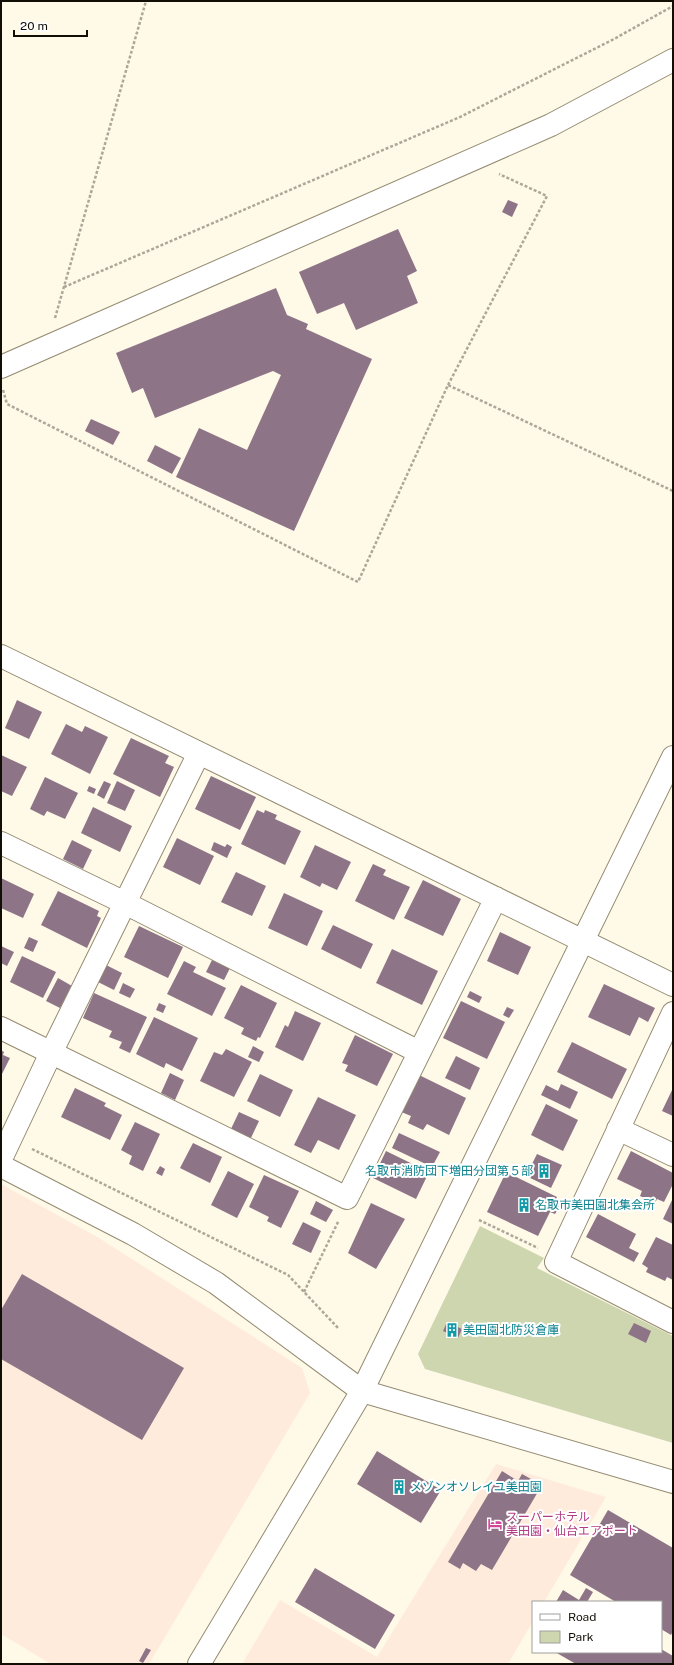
<svg xmlns="http://www.w3.org/2000/svg" width="674" height="1665" viewBox="0 0 674 1665" font-family="'Public Sans','Noto Sans JP',sans-serif">
  <style>
    .commercial { fill: #feebdb }
    .green { fill: #ced6b0 }
    .building { fill: #8d7486 }
    .lines { fill: none; stroke-linecap: round; stroke-linejoin: round }
    .minor-casing { stroke: #948b71; stroke-width: 24 }
    .path { stroke: #aca799; stroke-width: 2.5; stroke-dasharray: 3 2; stroke-linecap: butt }
    .minor { stroke: #fff; stroke-width: 22 }
    .labels { text-anchor: middle; dominant-baseline: central; stroke-width: 4; stroke-linejoin: round; paint-order: stroke }
    .culture-label { font-size: 12px; fill: #0d838f; stroke: #fff; text-anchor: start }
    .hotel-label { font-size: 12px; fill: #b23c85; stroke: #fff; text-anchor: start }
  </style>
  <rect width="100%" height="100%" fill="#fff9e8"/>
  <path class="commercial" d="M1 1184 99 1238 302 1368 310 1393 149 1664H51L1 1634Z
    M496 1464 606 1497 544 1602H533V1621L508 1664H242L280 1600 377 1657Z"/>
  <path class="green" d="M480 1226 544 1258 537 1268 673 1336V1443L425 1369 418 1354Z"/>
  <path class="building" d="M508 200 518 204 512 217 502 212Z
    M398 229 417 271 407 276 418 303 356 330 344 303 317 314 299 272Z
    M276 288 287 315 308 324 306 329 372 359 294 531 176 477 199 428 247 450 281 375 273 371 155 418 143 388 132 393 116 353Z
    M91 419 120 432 113 445 85 431Z
    M155 445 181 458 172 474 147 461Z
    M17 700 42 712 29 739 5 728Z
    M66 724 82 732 85 726 108 737 90 774 51 754Z
    M131 738 169 756 165 763 174 767 160 797 113 774Z
    M1 755 27 767 12 796 1 791Z
    M211 776 256 797 240 830 195 809Z
    M45 777 78 793 65 819 47 811 44 816 30 809Z
    M104 781 111 784 104 799 97 795Z
    M117 781 135 790 125 811 107 803Z
    M89 786 96 789 94 794 87 791Z
    M93 807 132 826 120 852 81 833Z
    M257 810 264 813 265 810 277 815 275 819 301 831 285 865 241 844Z
    M177 838 214 856 200 885 163 867Z
    M72 840 92 850 83 869 63 859Z
    M214 842 225 847 227 844 232 847 227 858 211 850Z
    M315 845 351 862 337 890 322 883 320 887 300 877Z
    M373 864 386 870 383 875 410 887 394 920 355 901Z
    M236 872 266 886 252 916 221 902Z
    M1 878 34 894 23 918 1 908Z
    M423 880 461 899 443 936 404 918Z
    M58 891 99 911 97 916 101 918 87 948 41 925Z
    M284 893 323 911 307 946 268 928Z
    M333 925 373 944 361 969 321 949Z
    M139 926 183 947 168 978 124 957Z
    M500 932 531 947 518 975 487 961Z
    M29 937 38 941 33 952 24 948Z
    M1 946 14 952 7 966 1 963Z
    M392 949 438 971 422 1005 376 983Z
    M22 956 56 972 43 998 10 982Z
    M212 960 230 968 224 980 206 972Z
    M184 961 196 967 193 972 226 988 212 1016 167 994Z
    M106 965 122 973 114 990 98 982Z
    M58 978 72 986 60 1008 46 1001Z
    M123 983 135 989 130 998 119 993Z
    M604 984 655 1008 648 1022 639 1017 630 1036 588 1017Z
    M241 985 277 1003 260 1038 258 1037 256 1041 241 1034 244 1028 224 1018Z
    M470 991 482 997 479 1003 467 997Z
    M94 993 147 1017 130 1053 119 1048 122 1042 109 1037 112 1031 83 1018Z
    M461 1001 505 1022 487 1059 443 1038Z
    M159 1003 166 1006 163 1013 156 1010Z
    M507 1007 514 1010 509 1018 503 1015Z
    M295 1011 321 1023 303 1061 275 1047 285 1025 288 1027Z
    M154 1017 198 1038 182 1071 166 1063 164 1068 136 1054Z
    M355 1035 393 1054 377 1086 345 1071 348 1065 342 1063Z
    M572 1042 627 1069 612 1099 557 1072Z
    M253 1046 264 1052 259 1062 248 1057Z
    M226 1049 252 1062 234 1097 200 1081 214 1052 222 1055Z
    M1 1050 4 1052 3 1055 10 1058 1 1076Z
    M456 1056 480 1068 470 1090 445 1078Z
    M170 1073 184 1080 175 1100 161 1093Z
    M260 1074 293 1090 280 1117 247 1101Z
    M417 1074 466 1098 449 1135 427 1124 423 1130 408 1123 411 1116 399 1111Z
    M561 1084 578 1092 570 1109 541 1095 546 1085 558 1091Z
    M75 1088 106 1103 104 1106 122 1115 110 1140 61 1117Z
    M673 1088V1116L662 1111Z
    M318 1097 356 1115 339 1150 318 1140 311 1153 294 1145Z
    M546 1104 578 1120 563 1151 531 1135Z
    M239 1112 259 1121 250 1140 230 1131Z
    M135 1122 160 1134 143 1171 129 1164 132 1156 121 1150Z
    M399 1133 440 1152 432 1167 392 1148Z
    M193 1143 222 1157 210 1183 180 1168Z
    M386 1151 429 1172 416 1199 373 1178Z
    M631 1151 673 1173V1184L664 1202 657 1199 655 1203 640 1196 642 1191 617 1179Z
    M537 1154 562 1165 551 1188 526 1176Z
    M160 1166 165 1169 162 1176 156 1173Z
    M228 1171 254 1184 237 1218 211 1205Z
    M506 1172 557 1197 554 1203 560 1206 555 1214 550 1212 538 1236 487 1212Z
    M264 1175 299 1191 281 1228 267 1221 269 1217 249 1207Z
    M673 1198V1224L663 1219Z
    M316 1201 333 1210 326 1222 310 1214Z
    M371 1203 405 1219 376 1269 348 1253Z
    M598 1214 636 1234 629 1248 639 1253 634 1262 586 1237Z
    M303 1222 321 1231 311 1253 292 1244Z
    M656 1237 673 1245V1280L667 1277 665 1281 646 1272 648 1268 642 1264Z
    M22 1274 184 1368 142 1440 1 1359V1310Z
    M447 1322 462 1329 458 1338 443 1331Z
    M634 1323 651 1331 646 1343 628 1334Z
    M377 1451 441 1490 421 1523 357 1484Z
    M502 1471 518 1481 522 1474 542 1485 492 1570 481 1564 476 1571 463 1563 460 1569 448 1562Z
    M608 1510 673 1548V1631L671 1635 661 1629V1602H616L570 1575Z
    M315 1568 395 1615 375 1649 295 1602Z
    M586 1588 593 1592 587 1602H556L563 1590 579 1600Z
    M146 1648 151 1650 143 1663 139 1661Z
    M661 1649 673 1656V1664H576L555 1652H661Z"/>
  <g class="lines">
    <defs>
      <path id="minor" d="M1 367 551 125 673 60
        M1 656 673 985
        M1 843 125 903 419 1052
        M673 1013 556 1262 673 1322
        M1 1028 347 1198 496 898
        M618 1129 673 1155
        M1 1159 51 1053 199 753
        M1 1166 133 1234 216 1283 362 1391 673 1482
        M199 1664 362 1391 673 757"/>
    </defs>
    <use href="#minor" class="minor-casing"/>
    <path class="path" d="M64 287 460 117 614 39 673 6
      M55 318 146 1
      M448 385 547 196 499 174
      M3 390 7 404 358 582 448 385 673 491
      M32 1149 288 1275 339 1329
      M479 1220 538 1248
      M304 1292 339 1220"/>
    <use href="#minor" class="minor"/>
  </g>
  <defs>
    <symbol id="building-bare" viewBox="-9 -9 18 18"><path d="M-4-6H4V6H1V3H-1V6H-4ZM-2.5-4.3h1.7v1.8h-1.7ZM.8-4.3h1.7v1.8H.8ZM-2.5-1h1.7V.8h-1.7ZM.8-1h1.7V.8H.8Z" fill="#0f9aa8" stroke="#fff" stroke-width="2.5" paint-order="stroke"/></symbol>
    <symbol id="hotel-bare" viewBox="-9 -9 18 18"><path d="M-6-4.5h1.5V1H6V5H4.5V3h-9V5H-6ZM-4 0a1.8 1.8 0 1 1 3.6 0ZM.5 0V-2.5h3Q6-2.5 6 0Z" fill="#d1479c" stroke="#fff" stroke-width="2.5" paint-order="stroke"/></symbol>
  </defs>
  <g fill-rule="evenodd">
    <use href="#building-bare" x="534" y="1161" width="20" height="20"/>
    <use href="#building-bare" x="514" y="1195" width="20" height="20"/>
    <use href="#building-bare" x="442" y="1320" width="20" height="20"/>
    <use href="#building-bare" x="389" y="1477" width="20" height="20"/>
    <use href="#hotel-bare" x="485" y="1514" width="20" height="20"/>
  </g>
  <g class="labels">
    <g class="culture-label">
      <text x="533" y="1171" text-anchor="end">名取市消防団下増田分団第５部</text>
      <text x="535" y="1205">名取市美田園北集会所</text>
      <text x="463" y="1330">美田園北防災倉庫</text>
      <text x="410" y="1487">メゾンオソレイユ美田園</text>
    </g>
    <g class="hotel-label">
      <text x="506" y="1517">スーパーホテル<tspan x="506" dy="14">美田園・仙台エアポート</tspan></text>
    </g>
  </g>
  <rect width="674" height="1665" fill="none" stroke="#110e05" stroke-width="4"/>
  <rect x="532" y="1601" width="130" height="52" fill="#ffffff" stroke="#a09f9b"/>
  <rect x="540" y="1614" width="20" height="6" fill="#ffffff" stroke="#a09f9b"/>
  <text x="568" y="1621" font-size="12" fill="#110e05">Road</text>
  <rect x="540" y="1631" width="20" height="12" fill="#ced6b0" stroke="#a09f9b"/>
  <text x="568" y="1641" font-size="12" fill="#110e05">Park</text>
  <path d="M14 30v6h73v-6" fill="none" stroke="#110e05" stroke-width="2"/>
  <text x="20" y="30" font-size="12" fill="#110e05" stroke="#ffffff" stroke-width="3" paint-order="stroke">20 m</text>
</svg>
